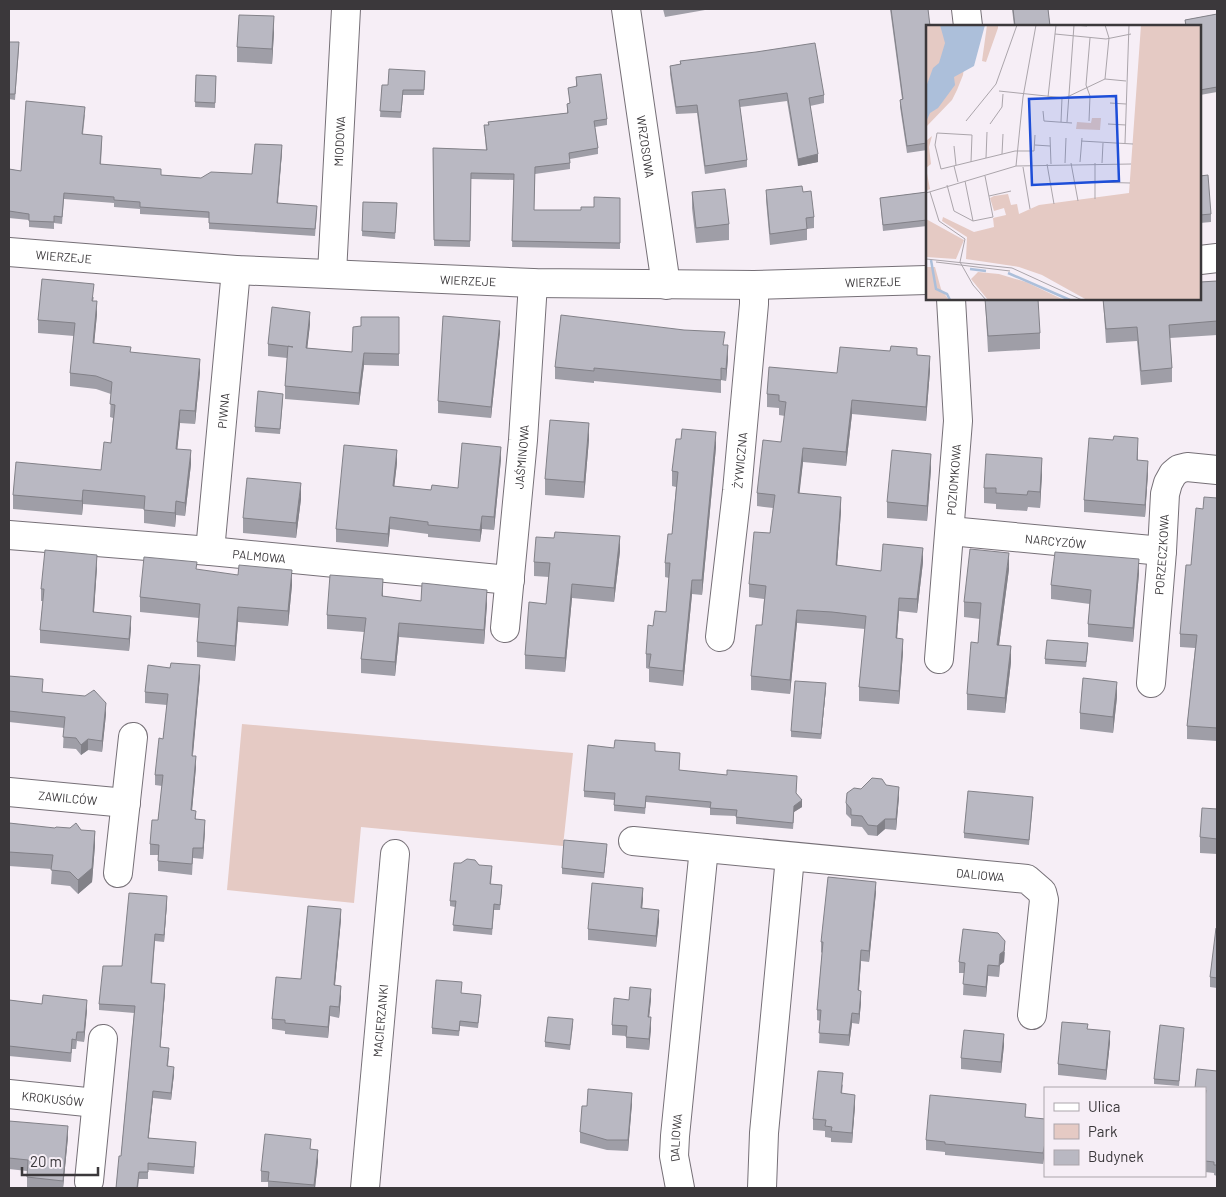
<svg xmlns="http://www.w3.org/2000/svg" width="1226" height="1197" viewBox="0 0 1226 1197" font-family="Barlow,sans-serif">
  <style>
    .green { fill: #e5cac4 }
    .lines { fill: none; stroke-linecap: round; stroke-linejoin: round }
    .minor-casing { stroke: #767077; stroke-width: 30 }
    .minor { stroke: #fff; stroke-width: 28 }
    .wall { fill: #9f9ea7 }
    .shaded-wall { fill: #828188 }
    .building { fill: #b9b8c2; stroke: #828188 }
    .labels { text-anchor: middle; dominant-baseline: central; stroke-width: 5; stroke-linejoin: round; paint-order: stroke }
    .street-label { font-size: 12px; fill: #3b383b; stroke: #f6eef6 }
    .inset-river { fill: none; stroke: #acbfda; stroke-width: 2.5 }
    .inset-road { fill: none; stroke: #aba5ab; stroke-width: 1 }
    .view { fill: #1d4ed8; fill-opacity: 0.15; stroke: #1d4ed8; stroke-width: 2.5 }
    .inset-edge { fill: none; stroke: #3b383b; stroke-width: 2.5 }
  </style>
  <rect width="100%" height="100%" fill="#f6eef6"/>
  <path class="green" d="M242 724 573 753 563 846 361 827 354 903 227 890Z"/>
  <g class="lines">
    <defs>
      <g id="minor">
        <path id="s1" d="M626 9 666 285"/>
        <path d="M966 9 968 26"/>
        <path id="s2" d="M9 252 236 270 533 283 754 285 927 280"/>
        <path d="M1200 260 1217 258"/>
        <path id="s3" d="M332 273 346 9"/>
        <path id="s4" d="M950 531 1162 551"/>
        <path id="s5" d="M9 535 210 551 510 580"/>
        <path id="s6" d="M210 551 236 270"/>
        <path id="s7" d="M505 628 523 440 533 283"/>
        <path id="s8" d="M720 637 737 491 754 304V285"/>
        <path id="s9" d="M939 659 958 421 951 299"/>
        <path id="s10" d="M1151 683 1162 551 1165 494 1168 483 1173 474 1179 469 1187 467 1217 470"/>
        <path id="s11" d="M9 792 126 803"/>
        <path id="s12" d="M633 841 1027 879 1042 892 1044 900 1032 1015"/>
        <path d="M118 873 133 737"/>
        <path id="s13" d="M9 1094 96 1103"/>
        <path d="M89 1181 103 1039"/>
        <path id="s14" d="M365 1188 395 854"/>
        <path id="s15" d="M680 1188 674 1156 675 1136 704 848"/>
        <path d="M762 1188 764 1133 790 857"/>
      </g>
    </defs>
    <use href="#minor" class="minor-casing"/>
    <use href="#minor" class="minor"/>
  </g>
  <path class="wall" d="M663 9H705V10L665 17Z
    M890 9H928L927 26V150L907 153 900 107V100L902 99Z
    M1012 9H1048L1050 26H1014Z
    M1217 14V92L1200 95V26H1185V20Z
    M274 32 272 64 237 62V47Z
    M9 42 19 48 15 100 9 99Z
    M680 61 824 95V103L810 106 818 162 798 166 787 101 740 107 747 160V167L705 174 697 113 676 114 670 74V66L680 64Z
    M425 71 424 95H403L401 118 380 117 382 85H388Z
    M196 75 216 76 215 108 195 107Z
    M576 77 607 119V125L595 127 598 148V154L570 159V169L535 174 534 210H581L594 207 620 198V249L512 247 514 180 471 179 470 247 434 246 433 148 486 150 484 125H488V122L567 113V104L570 103 568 88 576 87Z
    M85 114 83 134 102 143 101 164 161 175 201 178 252 174 282 152 278 203 317 212 315 236 209 229V218L140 214V209L114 207V203L64 199 62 224 54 223V229L29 227V220L9 218V169L21 171Z
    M1200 176 1211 214V222L1200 223Z
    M766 190 803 192 814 217V228L807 229V240L770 245 766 200Z
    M692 192 729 224V240L696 243 692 208Z
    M927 192V226L883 231 880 198Z
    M363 202 397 203 395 239 362 236Z
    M1217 281V335L1170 338 1172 368V382L1141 385 1137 341 1106 343 1103 299H1200Z
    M94 297 93 301 97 314 94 343 200 372 195 424 180 423 177 449 191 464 185 516 176 515 175 527 144 523V509L83 504 82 515 13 509V495L101 470 111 443 113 418 110 417 111 394 96 389 70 386V373L74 336 38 333V320Z
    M985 299 1040 333V349L988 352Z
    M399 317V366L364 365 359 405 285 399V386L287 358 268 356V344L310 324 307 348 352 352 361 326Z
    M500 332 491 418 438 413V401Z
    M725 345 728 358 726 381 721 380V393L594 381V383L555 379V367Z
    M917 355 930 370 926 421 852 414 846 466 803 462 799 493 841 511 837 565 881 571 923 562 917 613 899 611 897 638 903 652 899 704 859 701V687L865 629 832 626 797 623 790 694 751 690V676L762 625 764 599 749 597V584L770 533 773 508 757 506V493L781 442 785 416 779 415V408L767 407V394L837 373Z
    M283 399 280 434 255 432V427Z
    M589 439 584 498 545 495V479Z
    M716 447 702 595 692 594 683 686 649 682V669L646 668V654L653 626 666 612 669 578 665 577V563L672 534 676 487 672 486V471Z
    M1138 450V460L1148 473 1145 517 1084 512V500Z
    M501 459 494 530 482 529 480 542 428 537V534L390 529 388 547 336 542V529L397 463 394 486 431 490 458 488Z
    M931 469 927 521 887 518V502Z
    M1042 474 1040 508 1028 507 1027 511 996 509V504L984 503V488Z
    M1217 498V741L1187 739V726L1195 648 1180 647V634L1191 565 1203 509Z
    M301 499 296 538 243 533V518Z
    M620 551 614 602 572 598 565 672 525 669V655L546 604 549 577 534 576V562Z
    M97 567 94 612 131 628 129 651 40 643V630L43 601H41V589Z
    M1009 569 999 645 1011 662 1005 713 967 710V694L978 643 980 619 964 617V602Z
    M197 570 292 585 288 626 238 622 235 661 197 657V642L199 618 140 612V597Z
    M1139 573 1133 642 1088 637V624L1090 604 1051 599V585Z
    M383 593V597L421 601 487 604 484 644 399 637 395 676 361 673V659L364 632 327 629V615Z
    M1088 648 1086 667 1045 664V659Z
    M9 676 43 692 106 714 102 752 88 750 81 755 76 749 63 748 64 728 9 722Z
    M200 676 193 752 192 756 196 767 192 810 196 819 205 830 203 859 193 858 192 875 158 871V855H150V844L158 820 162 786 155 785V775L163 739 167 705 145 703V692Z
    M826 688 821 739 791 737V731Z
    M1117 697 1113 733 1080 729V713Z
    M655 751 680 760 679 770 797 783 796 794 802 807 794 812 793 829 736 824V816L710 815V808L646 802 645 814 614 811V800L584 797V791Z
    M886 785 899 797 896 830 885 829 877 836 868 835 862 827 851 826V819L846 814V803L861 789Z
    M1033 802 1029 845 964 838V833Z
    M1217 809V854L1200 853V837Z
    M9 823 95 845 92 882 78 894 70 886 51 884 52 869 9 866Z
    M607 849 604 878 562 874V868Z
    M479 865 492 871 491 884 502 890 500 910H494L492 935 453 931 455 907 450 906V901Z
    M876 892 869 962 861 961 859 991 861 1002 859 1024 852 1023 849 1046 819 1043 820 1021 817 1020V1010L822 953 821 952V942Z
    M643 899 642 908 659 921 656 947 588 940V929Z
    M167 903 164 942 155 941 152 983 165 991 160 1047 169 1055 168 1066 174 1074 171 1100 153 1098 148 1138 196 1149 194 1174 148 1170V1179H139L138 1188H116L121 1156 134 1013 99 1010V1004Z
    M341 919 335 985 341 996 339 1018 330 1016 328 1038 285 1034V1031L272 1029V1019L301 979Z
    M1217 928V988L1210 987V977Z
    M1005 952 1004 962 1000 965 999 977 988 976 986 997 963 995 964 973H959V962Z
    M461 993 481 1001 478 1028 460 1026 459 1036 432 1034V1028Z
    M651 999 649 1017 651 1028 649 1050 626 1048V1036L612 1035V1025L629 1000Z
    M9 1000 87 1010 84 1042 77 1041 76 1049H72L71 1062 9 1056Z
    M573 1025 570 1050 545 1047V1042Z
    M1088 1029 1110 1042 1106 1080 1058 1075V1064Z
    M1184 1033 1179 1086 1154 1084V1079Z
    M1004 1045 1001 1073 961 1069V1058Z
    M1217 1071V1176L1214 1175V1173L1205 1172V1088Z
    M843 1084 842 1093 855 1106 852 1143 831 1142V1138L825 1137V1131L813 1130V1119Z
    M632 1103 628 1151 607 1150 580 1143V1132Z
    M1026 1118 1045 1119 1043 1164 945 1155V1152L926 1150V1140Z
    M9 1121 68 1137 63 1188H27V1171L9 1169Z
    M311 1149 318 1161 315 1188H268V1182H261V1171Z"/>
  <path class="shaded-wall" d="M274 16V32L272 64V49Z
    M282 145V152L277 210V203Z
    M818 154V162L798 166V159Z
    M97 301V314L93 356V343Z
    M310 312V324L306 360V348Z
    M500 321V332L491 418V407Z
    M728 345V358L726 381V369Z
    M364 353V365L359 405V393Z
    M930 356V370L926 421V407Z
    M200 359V372L195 424V411Z
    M852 400V414L846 466V452Z
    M180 410V423L176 462V449Z
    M589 423V439L584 498V482Z
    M716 432V447L702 595V580Z
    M501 447V459L494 530V517Z
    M803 448V462L798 507V493Z
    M191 450V464L185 516V503Z
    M397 450V463L393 498V486Z
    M931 454V469L927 521V506Z
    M1042 458V474L1040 508V492Z
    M1148 461V473L1145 517V505Z
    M301 483V499L296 538V523Z
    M83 490V504L82 515V501Z
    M841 497V511L836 579V565Z
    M176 501V515L175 527V513Z
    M482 516V529L480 542V530Z
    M390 517V529L388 547V534Z
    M620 536V551L614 602V588Z
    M923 548V562L917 613V599Z
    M1009 553V569L997 660V645Z
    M97 555V567L93 624V612Z
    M1139 559V573L1133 642V628Z
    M292 570V585L288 626V611Z
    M383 579V593L382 611V596Z
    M692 580V594L683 686V671Z
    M572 584V598L565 672V658Z
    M487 590V604L484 644V630Z
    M899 598V611L896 652V638Z
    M238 607V622L235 661V646Z
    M797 610V623L790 694V680Z
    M131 616V628L129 651V639Z
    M399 623V637L395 676V662Z
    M903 639V652L899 704V691Z
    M1011 646V662L1005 713V698Z
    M200 665V676L192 766 193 741Z
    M1117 682V697L1113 733V717Z
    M826 683V688L821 739V734Z
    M106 703V714L102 752V741Z
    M88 739V750L81 755V745Z
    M196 756V767L191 821V810Z
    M899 787V797L896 830V819Z
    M802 800V807L794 812 793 829 794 806Z
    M885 819V829L877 836V826Z
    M205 820V830L203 859V848Z
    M95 831V845L92 882 78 894V880Z
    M876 882V892L869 962V951Z
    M643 888V899L641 919V908Z
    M167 896V903L164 942V935Z
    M341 909V919L334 995V985Z
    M659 910V921L656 947V936Z
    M1005 941 1004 962 1000 965 999 977 1000 954Z
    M861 950V961L858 1001V990Z
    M988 965V976L986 997V987Z
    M165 984V991L160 1054V1047Z
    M341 986V996L339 1018V1007Z
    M651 989V999L648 1028V1017Z
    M861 991V1002L859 1024V1014Z
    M87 1000V1010L84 1042V1032Z
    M330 1006V1016L328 1038V1027Z
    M852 1013V1023L849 1046V1035Z
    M651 1017V1028L649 1050V1039Z
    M1110 1031V1042L1106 1080V1070Z
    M1004 1034V1045L1001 1073V1062Z
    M174 1067V1074L171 1100V1093Z
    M153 1091V1098L148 1145V1138Z
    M632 1093V1103L628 1151V1140Z
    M855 1095V1106L852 1143V1133Z
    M68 1126V1137L63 1188V1181Z
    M1045 1143V1153L1043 1164V1153Z
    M318 1150V1161L315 1188H314Z"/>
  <path class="building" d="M891 9H928L930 26H927V143L907 146 900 100 903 99Z
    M1013 9H1048L1050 26H1015Z
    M1217 14V87L1200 90V26H1186L1185 20Z
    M239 15 274 16 272 49 237 47Z
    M9 42H19L15 94H9Z
    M815 43 824 95 809 98 818 154 798 159 787 93 739 100 747 160 705 166 697 105 676 107 670 66 681 64 680 61 756 52Z
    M389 69 425 71 424 90H403L401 112 380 111 382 85H388Z
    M601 74 607 119 594 121 598 148 569 153 570 163 535 167 534 210H581V207H594V197L620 198V243L512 241 514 174 471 173 470 241 434 240 433 148 487 150 484 125H489L488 122 568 113 567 104 570 103 568 88 577 86 576 77Z
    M196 75 216 76 215 103 195 102Z
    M26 101 85 107 82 134 102 136 100 164 161 169V175L201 178 211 172 252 174 255 144 282 145 277 203 317 206 315 229 209 223V212L140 207V202L114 200V197L64 193 62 217 54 216V222L29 221V214L9 211V169L21 171Z
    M1208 175 1211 214 1200 215V176Z
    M802 186 803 192 811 191 814 217 806 218 807 229 770 234 766 190Z
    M725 189 729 224 696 228 692 192Z
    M927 192V220L883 225 880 198Z
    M363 202 397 203 395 233 362 231Z
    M42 279 94 284 92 301H97L93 343 131 347 130 352 200 359 195 411 180 410 176 449 191 450 185 503 176 501 175 513 144 510 145 496 83 490 82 501 13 495 16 462 101 470 104 442 111 443 115 405 110 404 112 382 96 376 70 373 75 323 38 320Z
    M1217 281V321L1169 325 1172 368 1141 371 1137 327 1106 329 1103 299H1200V282Z
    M985 299H1038L1040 333 988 336Z
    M272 307 310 312 306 348 352 352 353 327 361 326V317H399V354L364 353 359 393 285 386 288 346 293 347 268 344Z
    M561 315 684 330 725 332 723 345H728L726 369 721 368V380L594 368V371L555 367Z
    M443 316 500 321 491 407 438 401Z
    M891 346 917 348V355L930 356 926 407 852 400 846 452 803 448 798 493 841 497 836 565 881 571 883 544 923 548 917 599 899 598 896 638 903 639 899 691 859 687 866 616 832 612 797 610 790 680 751 676 756 625H762L766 586 749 584 754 532 770 533 775 495 757 493 763 440 781 442 786 402 779 401V395L767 394 769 367 837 373 840 347 890 351Z
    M258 391 283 394 280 429 255 427Z
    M550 420 589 423 584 482 545 479Z
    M682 429 716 432 702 580H692L683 671 649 667 651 654H646L648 625 653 626 655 611 666 612 670 563H665L668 534H672L678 472 672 471 676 439H681Z
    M1114 436 1138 438 1137 460 1148 461 1145 505 1084 500 1089 438 1113 440Z
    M462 443 501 447 494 517 482 516 480 530 428 525V522L390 517 388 534 336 529 344 445 397 450 393 486 431 490 432 485 458 488Z
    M892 450 931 454 927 506 887 502Z
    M986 454 1042 458 1040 492 1028 491 1027 495 1012 494 996 493V488H984Z
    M247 478 301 483 296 523 243 518Z
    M1204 497 1217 498V728L1187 726 1197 635 1180 634 1186 565H1191L1196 508 1203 509Z
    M555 532 620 536 614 588 572 584 565 658 525 655 529 602 546 604 550 563 534 562 536 537 554 538Z
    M970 549 1009 553 997 645 1011 646 1005 698 967 694 971 642 978 643 981 603 964 602Z
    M45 550 97 555 93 612 131 616 129 639 40 630 44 589H41Z
    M1055 552 1139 559 1133 628 1088 624 1091 590 1051 585Z
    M144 557 197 562 196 569 238 575 239 565 292 570 288 611 238 607 235 646 197 642 200 604 140 597Z
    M330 575 383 579 382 596 421 601 422 583 487 590 484 630 399 623 395 662 361 659 366 618 327 615Z
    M1047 640 1088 643 1086 662 1045 659Z
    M171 663 200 665 193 741 192 756H196L191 810 196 811 195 819 205 820 203 848H193L192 864 158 861 159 845 150 844 152 820H158L163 775H155L159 738 163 739 168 694 145 692 148 665 170 668Z
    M9 676 43 679 42 692 85 696 94 690 106 703 102 741 88 739 81 745 76 738 63 737 65 717 9 711Z
    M1083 678 1117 682 1113 717 1080 713Z
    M795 681 826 683 821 734 791 731Z
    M615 740 655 743V751L680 753 679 770 727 775V770L797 776 796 793 802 800 794 806 793 823 736 817 737 810 710 808 711 802 646 796 645 808 614 805 615 793 584 791 588 745 614 748Z
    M872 778 882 779 886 785 899 787 896 819H885L877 826 868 825 862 816 851 815V809L846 803 847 793 854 788 861 789Z
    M968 791 1033 797 1029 840 964 833Z
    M1202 808 1217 809V839L1200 837Z
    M9 823 55 828 56 827 70 828 76 823 81 830 95 831 92 868 78 880 70 872 51 870 53 855 9 852Z
    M564 840 607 844 604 873 562 868Z
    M467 859 475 860 479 865 492 866 490 884 502 885 500 905 494 904 492 929 453 925 456 901H450L454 863H461Z
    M828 877 876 882 869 951 861 950 858 990 861 991 859 1014 852 1013 849 1035 819 1033 821 1010H817L823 942H821Z
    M592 883 643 888 641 908 659 910 656 936 588 929Z
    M129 893 167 896 164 935 155 934 151 983 165 984 160 1047 169 1048 167 1066 174 1067 171 1093 153 1091 148 1138 196 1142 194 1167 148 1163V1172H139L137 1188H116L119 1156H121L135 1006 99 1004 103 966H122Z
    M308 906 341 909 334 985 341 986 339 1007 330 1006 328 1027 285 1023V1020L272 1019 276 977 301 979Z
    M1216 928H1217V978L1210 977Z
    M963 929 998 933 1005 941 1004 951 1000 954 999 966 988 965 986 987 963 984 965 963 959 962Z
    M436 980 462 982 461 993 481 995 478 1023 460 1021 459 1031 432 1028Z
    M630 987 651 989 648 1017H651L649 1039 626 1037 627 1026 612 1025 614 998 629 1000Z
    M43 995 87 1000 84 1032H77L76 1040 72 1039 71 1053 9 1046V1000L42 1004Z
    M548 1017 573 1019 570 1045 545 1042Z
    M1062 1022 1088 1024 1087 1029 1110 1031 1106 1070 1058 1064Z
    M1160 1025 1184 1028 1179 1081 1154 1079Z
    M964 1030 1004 1034 1001 1062 961 1058Z
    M1197 1069 1217 1071V1165H1214V1162L1205 1161V1098L1206 1090H1205V1088H1195Z
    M818 1071 843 1073 841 1093 855 1095 852 1133 831 1131 832 1127 825 1126 826 1120 813 1119Z
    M588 1089 632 1093 628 1140H607L580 1132 582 1106H587Z
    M930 1095 1026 1104 1025 1117 1045 1119V1143L1043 1153 945 1144V1142L926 1140Z
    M9 1121 68 1126 63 1181 27 1177 28 1160 9 1158Z
    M265 1134 311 1139 310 1149 318 1150 314 1185 268 1181 269 1172 261 1171Z"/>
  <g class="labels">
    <g class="street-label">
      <text stroke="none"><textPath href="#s3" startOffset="132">MIODOWA</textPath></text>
      <text stroke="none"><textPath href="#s1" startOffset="139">WRZOSOWA</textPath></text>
      <text stroke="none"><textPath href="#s2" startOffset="55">WIERZEJE</textPath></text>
      <text stroke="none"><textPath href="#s2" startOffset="460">WIERZEJE</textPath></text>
      <text stroke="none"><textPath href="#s2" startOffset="865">WIERZEJE</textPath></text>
      <text stroke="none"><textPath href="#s6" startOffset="141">PIWNA</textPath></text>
      <text stroke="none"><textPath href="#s7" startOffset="172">JAŚMINOWA</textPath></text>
      <text stroke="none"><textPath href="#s8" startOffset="178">ŻYWICZNA</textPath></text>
      <text stroke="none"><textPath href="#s9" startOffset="180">POZIOMKOWA</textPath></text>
      <text stroke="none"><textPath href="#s4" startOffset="106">NARCYZÓW</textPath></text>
      <text stroke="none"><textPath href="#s10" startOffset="129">PORZECZKOWA</textPath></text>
      <text stroke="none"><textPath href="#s5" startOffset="251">PALMOWA</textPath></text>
      <text stroke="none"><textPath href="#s11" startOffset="59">ZAWILCÓW</textPath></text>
      <text stroke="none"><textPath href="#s12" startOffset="349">DALIOWA</textPath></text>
      <text stroke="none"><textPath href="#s14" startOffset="168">MACIERZANKI</textPath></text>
      <text stroke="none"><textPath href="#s13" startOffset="44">KROKUSÓW</textPath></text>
      <text stroke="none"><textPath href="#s15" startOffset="51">DALIOWA</textPath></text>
    </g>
  </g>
  <g transform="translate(926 25)">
    <rect width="275" height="275" fill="#f6eef6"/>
    <path d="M0 0H44L37 50 31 65 26 75 0 102ZM61 0H72V3L60 37 56 36ZM215 0H275V275H161L116 250 93 242 40 234 41 212 16 196 17 192 48 207 68 202 67 193 80 190 78 183 68 186 64 173 68 171 82 169 85 180 91 179 93 189 113 180 203 168ZM166 93H175L174 105 150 104 151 97 165 98ZM6 111 3 122 5 139 0 143 4 164 0 166V116ZM0 194 38 215 30 234 0 232ZM0 242H9L15 264 23 275H0ZM52 247 73 249 100 257 138 275H62L45 254Z" fill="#e5cac4"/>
    <path d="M14 0H59L48 41 28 52 29 60 12 83 4 88 0 97V62L7 43 13 38 19 18Z" fill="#acbfda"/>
    <path class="inset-river" d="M5 235 10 264 21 269 24 275M44 244 60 246M82 248 144 275"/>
    <path class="inset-road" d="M129 9 180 14 205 9M179 54 183 13 179 0M73 66 139 73 179 54 200 56M122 72 130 0M184 78 200 79M117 86 118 96 146 98M40 96 70 59 91 0M163 96 164 71 160 60 164 13M135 97 136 73M141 97 148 0 161 1M64 99 76 82 77 69M182 99 200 100M124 112 125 139M155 116 207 119M199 118 203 0M109 120 124 121M28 121 30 140M76 129 77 109M60 133 61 107M45 137 46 110 11 108 9 120 15 144 89 126H108L109 110M154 137 156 113M139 138 140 113M145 138 152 176M176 138 177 118M121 139 128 179M28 141 32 157M90 141 97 72 110 0M97 142 104 184M39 156 47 196M169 157 204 158M21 160 28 186 47 196 67 192 59 151M4 167 13 196 39 214 34 237 47 260 60 275M0 168 90 141 205 139M63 171 85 166M169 174V138M0 234 86 243 156 275M10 237 84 246"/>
    <path class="view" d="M190 71 193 156 106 160 103 74Z"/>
    <rect width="275" height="275" class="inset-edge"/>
  </g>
  <rect width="1226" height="1197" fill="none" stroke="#3b383b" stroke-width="20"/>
  <rect x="1044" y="1087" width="162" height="90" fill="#f6eef6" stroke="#aba5ab"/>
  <rect x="1054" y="1103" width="25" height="8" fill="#ffffff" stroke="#aba5ab"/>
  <text x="1088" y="1112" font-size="15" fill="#3b383b">Ulica</text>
  <rect x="1054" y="1124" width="25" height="15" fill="#e5cac4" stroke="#aba5ab"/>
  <text x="1088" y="1137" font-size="15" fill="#3b383b">Park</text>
  <rect x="1054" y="1150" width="25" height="15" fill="#b9b8c2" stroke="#aba5ab"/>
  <text x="1088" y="1162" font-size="15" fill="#3b383b">Budynek</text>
  <path d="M22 1167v8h76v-8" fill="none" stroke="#3b383b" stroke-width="2.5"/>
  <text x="30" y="1167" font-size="15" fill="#3b383b" stroke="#f6eef6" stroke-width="4" paint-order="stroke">20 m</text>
</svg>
